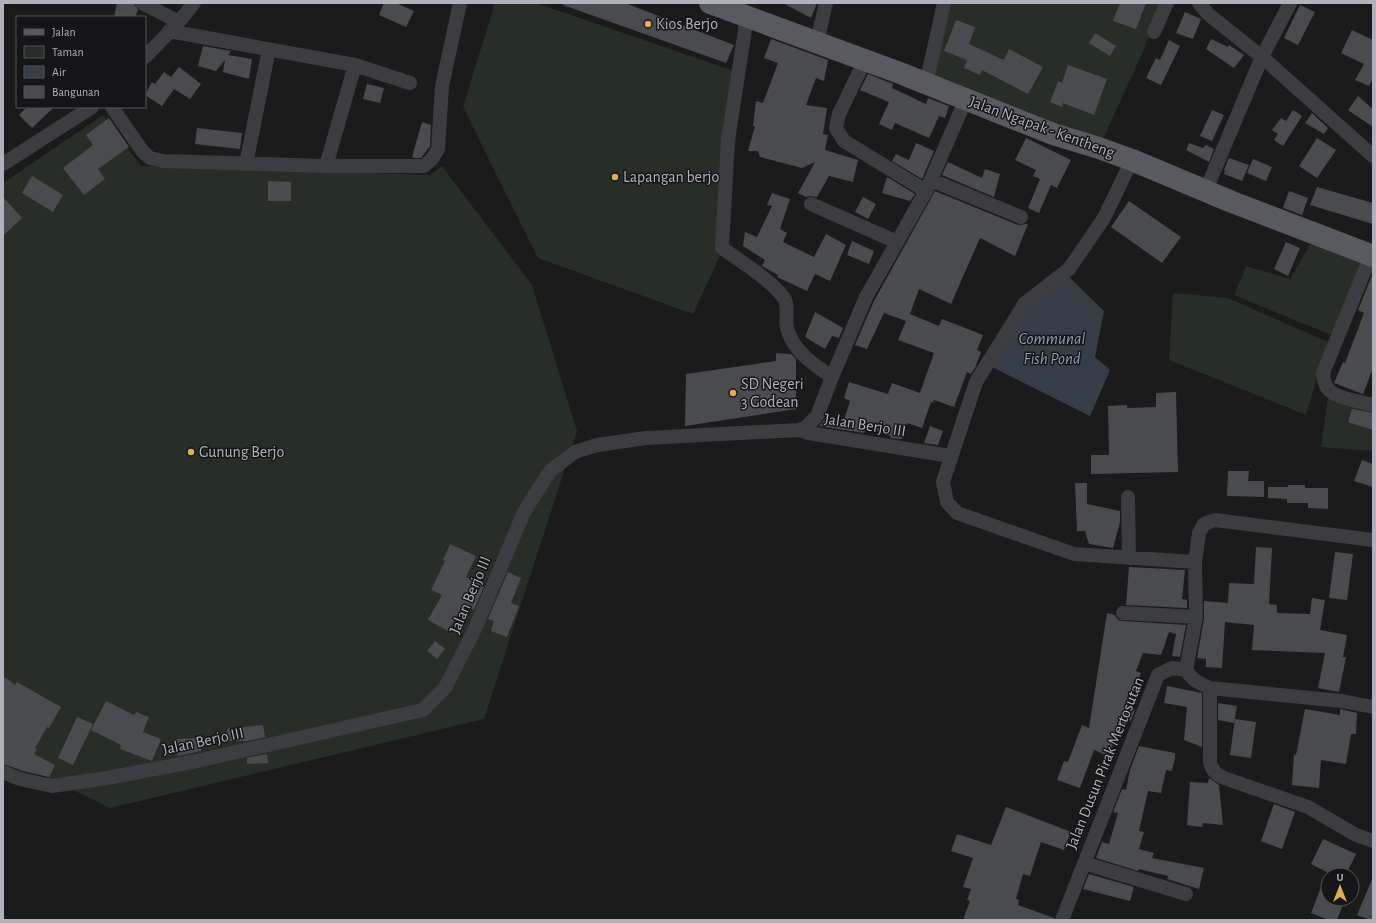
<svg xmlns="http://www.w3.org/2000/svg" width="1376" height="923" viewBox="0 0 1376 923" font-family="'Alegreya Sans',sans-serif">
  <style>
    .green { fill: #272e28 }
    .water { fill: #363d44 }
    .building { fill: #4a4b4e }
    .lines { fill: none; stroke-linecap: round; stroke-linejoin: round }
    .street { stroke: #3c3d41; stroke-width: 14 }
    .primary { stroke: #585a60; stroke-width: 22 }
    .poi-dot { fill: #deae51; stroke: #151517; stroke-width: 1.5 }
    .labels { text-anchor: middle; dominant-baseline: central; stroke-width: 3; stroke-linejoin: round; paint-order: stroke }
    .poi-label { font-size: 16px; fill: #afb2ba; stroke: #151517; text-anchor: start }
    .street-label { font-size: 16px; fill: #afb2ba; stroke: #151517 }
    .water-label { font-size: 17px; font-style: italic; fill: #8a9fb1; stroke: #151517 }
  </style>
  <rect width="100%" height="100%" fill="#1b1b1c"/>
  <path class="green" d="M495 3H536L743 74 724 247 693 314 538 258 463 107Z
    M944 3H1163L1140 58 1099 148 926 84Z
    M103 115 141 166 430 175 442 166 532 285 577 431 484 719 110 808 3 756V183Z
    M1312 241 1364 260 1331 335 1234 295 1246 266 1290 279Z
    M1173 293 1228 298 1328 342 1306 415 1169 360Z
    M1329 391 1373 404V451L1321 447Z"/>
  <path class="water" d="M1066 274 1104 311 1095 357 1110 370 1090 416 992 367 1027 305Z"/>
  <path class="building" d="M117 3 134 4 138 10 135 17H114Z
    M384 3H396L414 11 406 27 379 15Z
    M564 3H625L734 45 726 63 563 5Z
    M783 3H817L811 18Z
    M1120 3H1146L1136 29 1113 21Z
    M1300 5 1315 12 1298 45 1284 38Z
    M1185 12 1201 19 1193 39 1176 33Z
    M956 20 975 27 969 44 1004 60 1009 49 1043 67 1028 94 982 70 980 75 964 68 967 60 944 51Z
    M1352 30 1373 40V78L1369 86 1355 80 1364 64 1341 53Z
    M1095 33 1116 46 1110 56 1089 43Z
    M771 39 828 60 824 81 816 78 806 105 827 108 823 134 828 135 825 150 858 160 853 182 829 176 817 197 810 196 806 197 798 193 815 162 802 168 760 157 758 151H748L755 126H753L756 101 763 103 778 63 764 58Z
    M1211 39 1228 47 1229 45 1244 55 1234 68 1206 49Z
    M1169 40 1180 46 1161 85 1146 78 1156 58 1160 60Z
    M203 46 231 51 228 55 252 59 249 79 223 72 225 60 216 71 198 66Z
    M1068 65 1107 79 1094 115 1063 103 1062 107 1050 102 1058 81 1062 83Z
    M179 67 201 84 190 99 174 89 162 106 145 95 152 82 155 84 164 72 171 77Z
    M868 74 893 84 892 88 926 104 928 98 949 106 945 118 939 116 929 138 895 123 892 130 879 124 889 102 860 90Z
    M367 84 384 88 380 103 363 99Z
    M1358 96 1373 109V127L1348 110Z
    M27 107H54L32 128 19 115Z
    M1212 110 1224 115 1212 141 1200 136Z
    M1293 110 1302 116 1283 146 1274 140 1278 134 1272 130 1281 118 1286 121Z
    M1312 113 1328 128 1324 134 1305 123Z
    M109 118 129 147 98 169 105 179 84 195 63 168 93 145 86 135Z
    M422 122 431 125 430 146 421 158H415L412 157Z
    M197 128 242 133 240 149 195 144Z
    M1026 138 1071 160 1057 188 1051 185 1039 213 1028 208 1040 179 1033 176 1036 170 1015 160Z
    M1317 138 1336 150 1317 178 1299 166Z
    M916 143 934 151 922 179 892 161 896 154 909 160Z
    M1189 143 1203 148 1206 145 1214 149 1209 162 1186 150Z
    M1229 158 1249 165 1242 181 1224 174 1225 170H1224Z
    M1253 159 1272 167 1266 181 1247 173Z
    M948 162 982 178 985 169 1000 174 994 197 942 175Z
    M32 176 63 195 53 212 22 193Z
    M887 177 915 194 910 201 882 193Z
    M268 181 291 182V201H268Z
    M1317 187 1373 203V224L1310 205Z
    M935 191 1018 225 1028 224 1015 256 980 238 951 304 919 289 910 314 939 326 942 319 983 335 977 350 981 352 975 368 971 374 967 372 954 407 934 400 933 403 931 402 922 428 907 423 902 439 890 438 891 436 866 428 864 433 819 426 825 419 842 426 850 401 844 398 849 382 888 394 892 383 920 393 934 353 898 340 906 321 884 313 867 349 855 345 874 301Z
    M1289 191 1308 198 1302 215 1283 208Z
    M772 193 790 199 780 229 787 233 783 242 814 257 826 234 846 245 830 281 815 274 807 291 777 277 778 275 762 266 765 260 743 246 745 232 757 237 772 206 767 205Z
    M3 197 22 218 3 236Z
    M863 197 876 204 868 219 855 212Z
    M1129 201 1181 237 1162 263 1111 227Z
    M852 241 874 251 869 264 847 255Z
    M1286 242 1300 248 1288 276 1274 269Z
    M1373 273V368L1363 394 1334 383 1343 362 1345 363 1364 313 1358 310Z
    M815 312 843 328 839 338 832 336 825 349 805 337Z
    M776 353 791 354 796 359V409L685 426 686 374 776 361Z
    M1176 392 1178 472 1091 474V455H1109L1108 406 1127 405V408L1156 407V393Z
    M1352 409 1373 413V430L1348 422Z
    M930 426 943 431 938 445 924 443Z
    M1362 460 1373 464V487L1354 481Z
    M1228 471H1249L1248 481H1264V497L1227 496Z
    M1075 483H1087V504L1120 511V522L1113 548 1089 544 1085 531H1077Z
    M1288 485H1305V488H1328V509L1308 508V503H1287V499L1268 498V487H1288Z
    M450 544 476 556 466 577 484 586 474 610 463 605 448 631 428 620 442 595 431 590 445 561 443 560Z
    M1256 547 1272 548 1269 604 1277 605V613L1310 614 1312 598 1325 600 1320 630 1347 635 1343 657H1346L1339 692 1318 688 1325 653 1252 650 1254 625 1225 622 1222 668 1206 667V659L1197 658 1204 619V601L1228 603 1229 583 1254 584Z
    M1335 552 1353 554 1347 600 1329 598Z
    M1129 567 1185 570 1182 599 1187 600V608L1126 605Z
    M508 572 521 578 511 603 519 606 507 637 491 631 494 621 488 619Z
    M1107 613 1115 615 1118 620 1123 621 1186 625 1180 657 1172 656 1176 634 1169 632 1161 655 1143 653 1136 671 1141 673 1128 707 1135 710 1131 721 1128 720 1123 732 1119 730 1108 756 1094 750 1080 788 1057 780 1064 761 1068 762 1082 725 1089 728Z
    M435 641 445 649 437 659 427 651Z
    M3 676 15 685 17 682 61 707 49 728 47 727 35 748 37 749 34 754 55 765 49 777 23 771 3 764Z
    M1167 686 1202 693V747L1184 740 1187 707 1164 703Z
    M106 701 134 715 136 712 149 717 143 732 161 739 152 761 120 749 121 745 91 730Z
    M1218 703 1237 706 1234 723 1218 720Z
    M1305 709 1340 715V709L1357 713 1356 734H1351L1346 764 1321 760 1319 788 1292 785 1294 754 1296 755Z
    M77 717 93 724 73 765 58 758Z
    M1235 719 1256 722 1251 758 1230 755Z
    M263 725 265 737 247 741H228L227 729Z
    M201 738V751L177 756 176 739Z
    M1139 746 1175 753V758L1172 771 1166 770 1161 793 1148 791 1139 831 1144 832 1139 849 1154 853 1152 858 1204 868 1199 889 1167 879 1168 876 1139 869 1138 871 1096 858 1102 842 1109 844 1118 813 1113 812 1122 789 1126 790 1130 770Z
    M267 754 268 763 247 764V758Z
    M1209 778 1219 785 1223 825 1203 823 1202 827 1187 825 1190 782 1208 783Z
    M1274 804 1295 812 1282 849 1261 841Z
    M1006 807 1071 832 1064 850 1041 842 1030 876 1023 874 1016 899 1019 900 1018 905 1054 918V920H963L970 901 967 900 971 889 963 887 973 858 951 851 957 834 991 845Z
    M1323 839 1356 854 1346 875H1328V899H1345L1337 920H1329L1311 913 1327 872 1311 864Z
    M1089 874 1134 887 1130 901 1083 889Z
    M1373 877V920H1370L1357 915Z"/>
  <g class="lines">
    <path class="street" d="M142 3 179 22
      M1199 3 1208 14 1262 57 1373 156
      M747 17 728 140 722 248C741 262 770 279 784 298 789 305 785 319 787 328 792 350 814 365 832 377
      M169 31 355 65 410 83
      M1154 32 1167 3
      M817 42 826 3
      M145 57 179 22 194 3
      M865 60 839 114 836 128 844 141 926 191
      M926 84 944 3
      M112 107 143 152 150 158 163 161 326 166H424L432 159 438 149 442 86 460 3
      M1132 160 1104 218 1069 269 1025 303 976 382 943 482 947 502 957 513 1074 554 1195 562
      M3 164 92 107
      M246 164 269 49
      M326 166 355 65
      M931 180 1021 217
      M1205 192 1262 57 1290 3
      M811 204 897 242
      M1371 255 1323 373C1324 379 1324 385 1329 390 1336 398 1362 402 1373 405
      M799 430 805 428 817 416 832 377 866 297 926 191 966 99
      M1128 497 1129 558
      M1123 613 1196 617
      M1186 670C1192 680 1199 683 1210 688L1342 701 1373 707
      M1210 688V762C1212 771 1216 774 1224 778L1308 807 1356 835 1373 841
      M3 772 20 779 52 786 107 778 197 761 423 710 445 688 474 631 524 512 550 471 575 452 597 445 646 438 799 430 809 433 950 456
      M1084 863 1186 894
      M1062 920 1158 675 1172 668 1186 670 1196 617 1195 562 1199 533 1204 524 1215 520 1373 540"/>
    <path class="primary" d="M710 3 900 73 1053 134 1099 148 1132 160 1232 202 1373 256"/>
  </g>
  <g class="poi-dot">
    <circle cx="648" cy="24" r="4"/>
    <circle cx="615" cy="177" r="4"/>
    <circle cx="733" cy="393" r="4"/>
    <circle cx="191" cy="452" r="4"/>
  </g>
  <g class="labels">
    <g class="poi-label">
      <text x="656" y="24">Kios Berjo</text>
      <text x="623" y="177">Lapangan berjo</text>
      <text x="741" y="384">SD Negeri<tspan x="741" dy="18">3 Godean</tspan></text>
      <text x="199" y="452">Gunung Berjo</text>
    </g>
    <g class="street-label">
      <text transform="translate(1042 127) rotate(20)">Jalan Ngapak - Kentheng</text>
      <text transform="translate(865 425) rotate(9)">Jalan Berjo III</text>
      <text transform="translate(470 595) rotate(-67)">Jalan Berjo III</text>
      <text transform="translate(203 741) rotate(-12)">Jalan Berjo III</text>
      <text transform="translate(1105 763) rotate(-68)">Jalan Dusun Pirak Mertosutan</text>
    </g>
    <g class="water-label">
      <text x="1052" y="338">Communal<tspan x="1052" dy="20">Fish Pond</tspan></text>
    </g>
  </g>
  <rect width="1376" height="923" fill="none" stroke="#afb2ba" stroke-width="8"/>
  <rect x="16" y="16" width="130" height="92" fill="#151517" stroke="#535458"/>
  <rect x="24" y="29" width="20" height="6" fill="#585a60" stroke="#535458"/>
  <text x="52" y="36" font-size="12" fill="#afb2ba">Jalan</text>
  <rect x="24" y="46" width="20" height="12" fill="#272e28" stroke="#535458"/>
  <text x="52" y="56" font-size="12" fill="#afb2ba">Taman</text>
  <rect x="24" y="66" width="20" height="12" fill="#363d44" stroke="#535458"/>
  <text x="52" y="76" font-size="12" fill="#afb2ba">Air</text>
  <rect x="24" y="86" width="20" height="12" fill="#4a4b4e" stroke="#535458"/>
  <text x="52" y="96" font-size="12" fill="#afb2ba">Bangunan</text>
  <g transform="translate(1340 887)"><circle r="19" fill="#151517" stroke="#535458"/>
  <path d="M0-3L7 15L0 10L-7 15Z" fill="#deae51"/>
  <text y="-6" font-size="11" font-weight="bold" text-anchor="middle" fill="#afb2ba">U</text>
  </g>
</svg>
